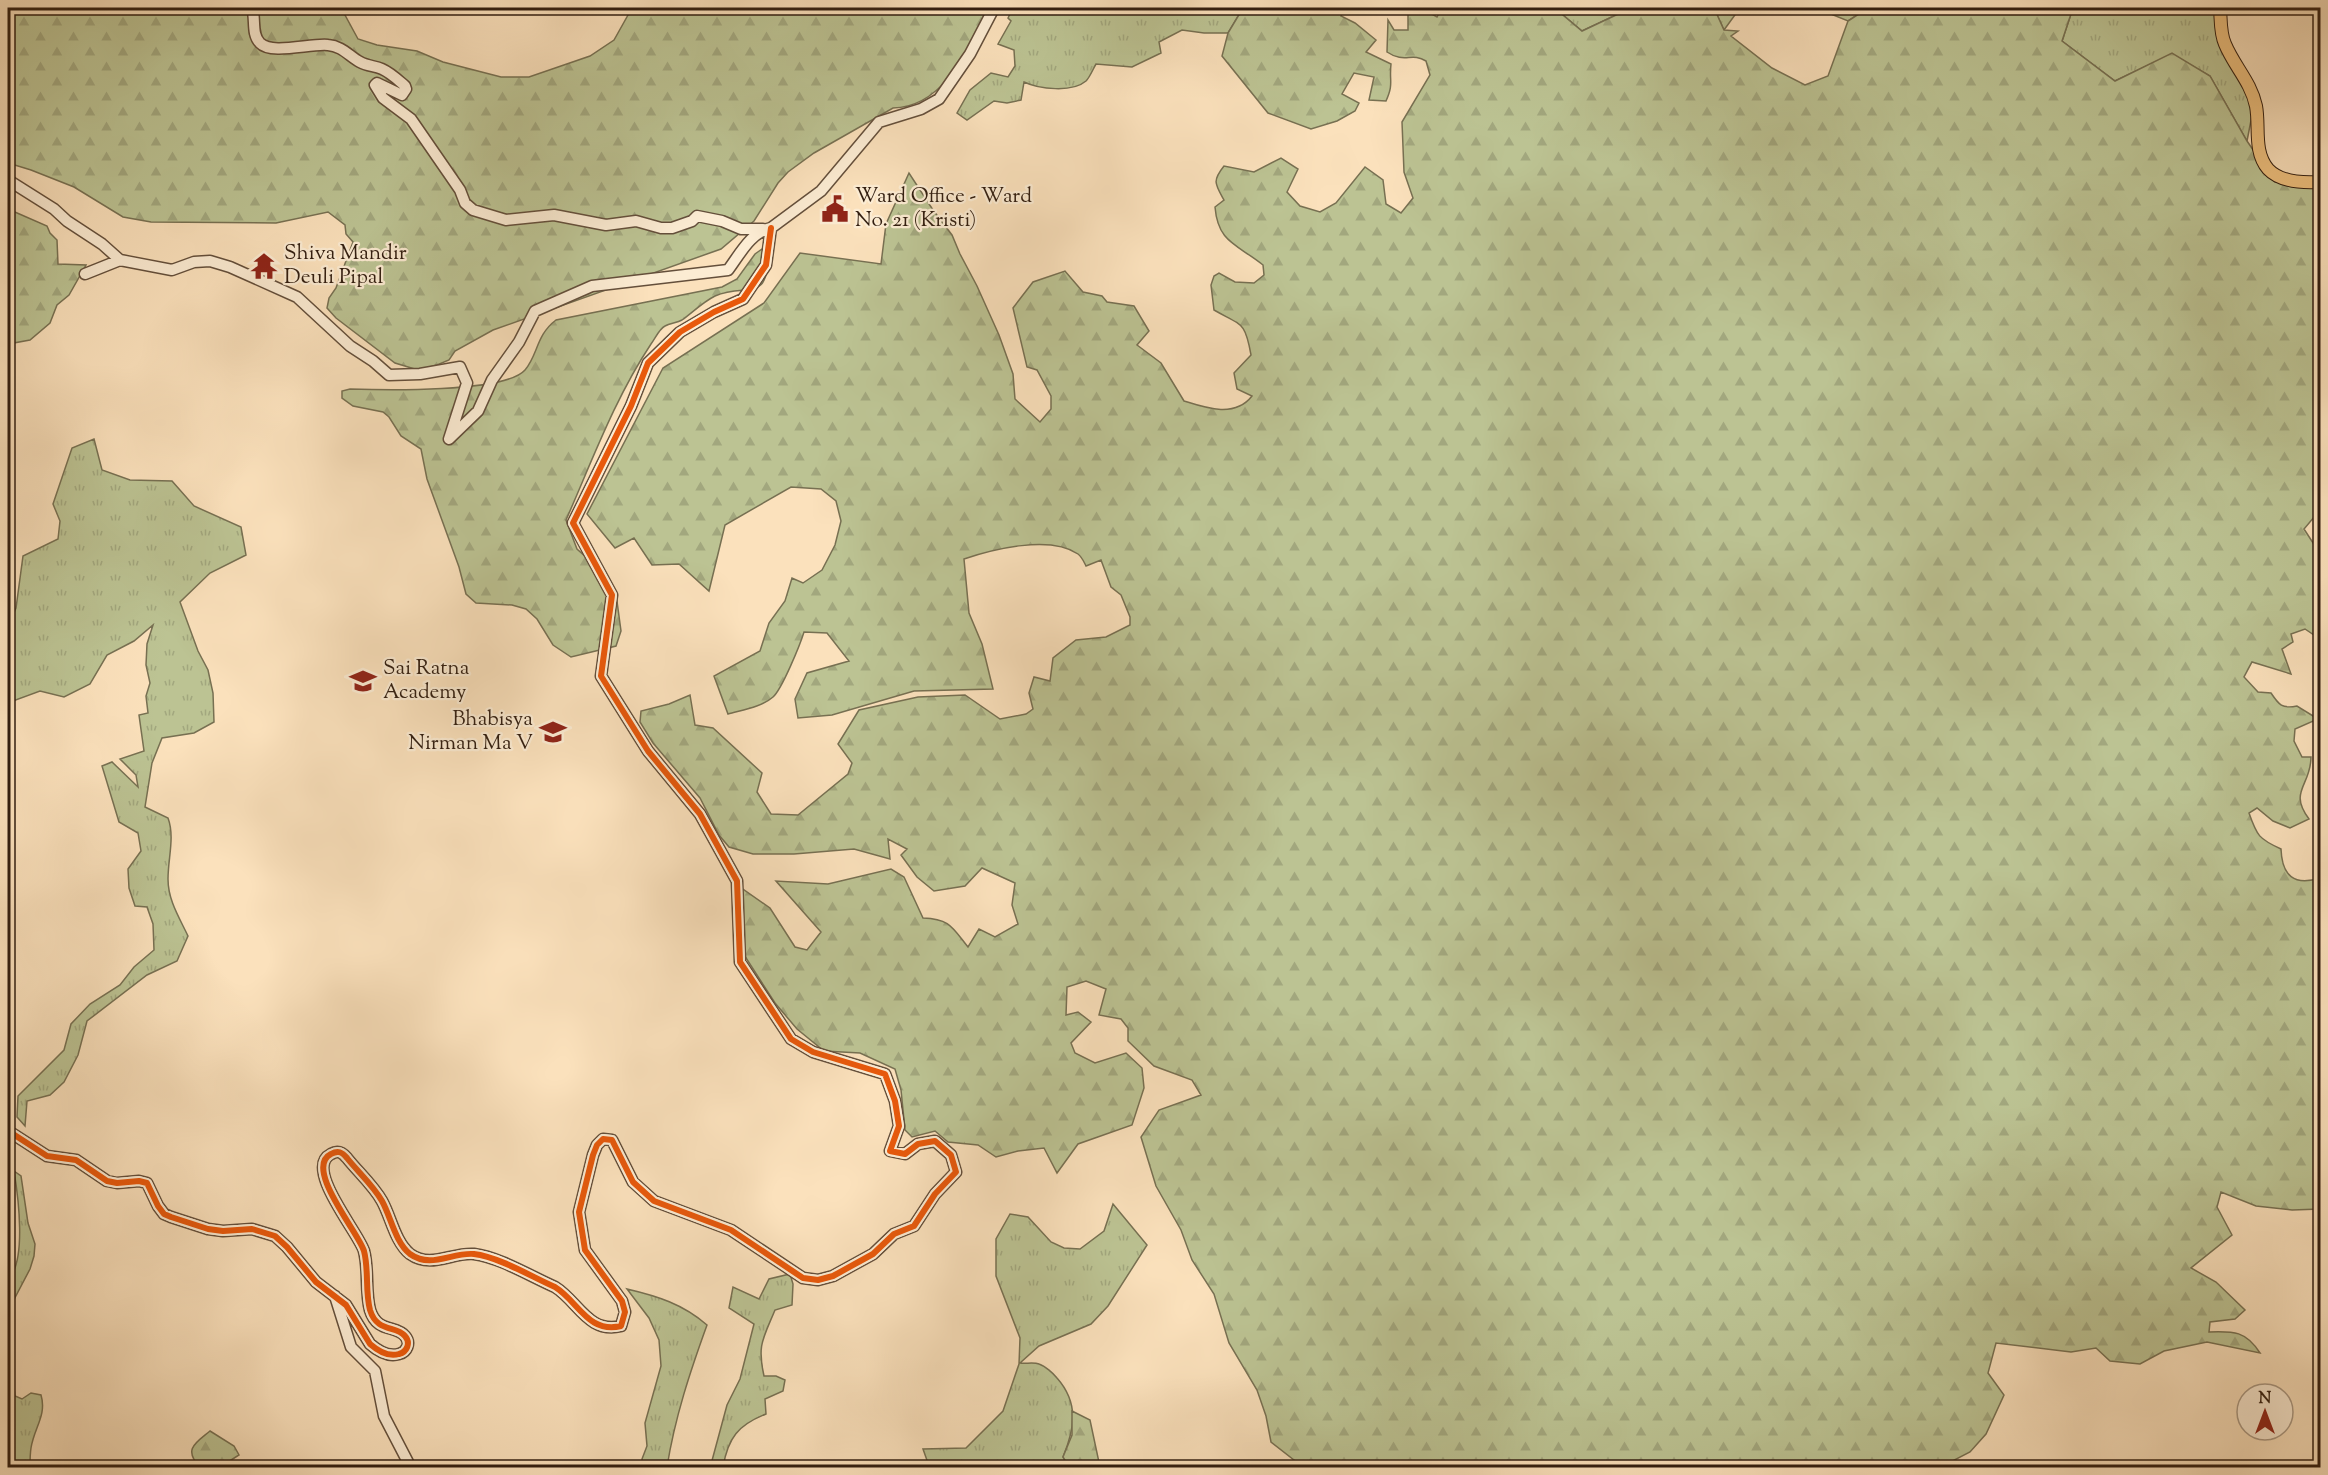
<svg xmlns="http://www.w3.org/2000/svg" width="2328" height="1475" viewBox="0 0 2328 1475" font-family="'Sorts Mill Goudy',serif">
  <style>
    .grass { fill: url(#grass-tufts); stroke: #777052; stroke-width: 1.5 }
    .forest { fill: url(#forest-firs); stroke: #777052; stroke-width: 1.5 }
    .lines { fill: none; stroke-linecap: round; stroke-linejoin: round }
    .minor-casing { stroke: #644f3b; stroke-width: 13 }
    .major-casing { stroke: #321e10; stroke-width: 14 }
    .minor { stroke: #fcecd3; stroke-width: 10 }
    .major { stroke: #eec07e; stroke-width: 12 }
    .cycleway-casing { stroke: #fcecd3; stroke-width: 10 }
    .cycleway { stroke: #e8590c; stroke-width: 6 }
    .labels { text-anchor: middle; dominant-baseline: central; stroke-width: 4.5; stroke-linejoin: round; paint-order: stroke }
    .poi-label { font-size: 21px; fill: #321e10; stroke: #fcecd3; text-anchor: start }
  </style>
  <defs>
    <pattern id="grass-tufts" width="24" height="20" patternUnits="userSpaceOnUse" patternTransform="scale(1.5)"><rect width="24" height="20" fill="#bcc393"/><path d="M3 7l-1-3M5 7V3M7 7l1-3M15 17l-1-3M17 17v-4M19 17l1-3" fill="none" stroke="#a2a77e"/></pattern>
    <pattern id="forest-firs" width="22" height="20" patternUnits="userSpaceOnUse" patternTransform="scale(1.5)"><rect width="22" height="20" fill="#bcc393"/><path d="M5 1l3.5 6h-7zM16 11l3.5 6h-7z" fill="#a2a77e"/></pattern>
  </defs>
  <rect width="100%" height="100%" fill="#fbe1bc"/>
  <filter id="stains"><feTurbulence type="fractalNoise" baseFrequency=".00333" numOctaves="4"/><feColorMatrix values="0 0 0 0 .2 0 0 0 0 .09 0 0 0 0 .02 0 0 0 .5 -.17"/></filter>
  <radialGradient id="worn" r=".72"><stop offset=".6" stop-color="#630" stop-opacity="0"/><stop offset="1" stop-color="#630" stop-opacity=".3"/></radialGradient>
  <path class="grass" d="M1022 8H1243L1228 33H1204L1182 30 1159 42 1161 53 1132 67 1096 64C1093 69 1090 77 1086 81 1072 93 1039 89 1024 82L1021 100 1007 103 994 101 967 120 957 113 970 90 991 73 1008 77 1015 66 1014 50 998 44 1011 21 1008 18 1012 10Z
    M1567 8H1631L1582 31 1563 15Z
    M1714 8H1740L1724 30Z
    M1816 8H1868L1848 21Z
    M2073 8H2216L2254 105 2247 141 2210 76 2172 54 2115 81 2062 41Z
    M94 439 102 470 130 480 172 481 194 506 241 527 246 555 210 573 180 602 198 651 208 670 213 693 214 722 194 733 162 738 152 763 145 807 168 818C175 837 168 858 168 879 168 900 179 917 188 936L177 961 147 975 87 1021 78 1055 64 1082 50 1095 27 1101 25 1126 17 1117 18 1096 64 1050 71 1024 90 1004 120 985 134 967 154 950 153 924 147 907 135 906 129 888 128 869 141 851 138 833 119 822 102 766 112 762 138 787 136 775 120 759 144 751 139 715 148 713 146 696 150 683 146 665 147 644 153 625 134 641 107 655 90 684 64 697 40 691 10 702 8 708V626L16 608 23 556 58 539 60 521 53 504 72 448Z
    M14 1171 21 1176 28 1223 35 1244 34 1256 30 1269 8 1311V1279C27 1262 18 1195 14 1171Z
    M1113 1204 1147 1245 1108 1306 1091 1324 1039 1346 1020 1363C1025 1364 1034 1362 1039 1364 1045 1366 1053 1373 1057 1378 1079 1403 1075 1428 1063 1457L1069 1467 929 1466 923 1449 966 1448 1003 1411 1019 1364 1020 1338 996 1276V1239L1010 1214 1028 1217 1051 1242 1064 1248 1080 1249 1104 1231Z
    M790 1274 793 1284 792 1305 775 1310C763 1339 757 1345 764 1376H776L785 1380 783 1391 765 1399 766 1414C738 1425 728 1438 723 1467L710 1468 727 1405 740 1379 754 1324 729 1308 733 1287 759 1299 769 1279Z
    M627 1289C657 1296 683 1304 707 1325 690 1372 675 1417 667 1467H643L642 1459 647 1446 645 1423 661 1366 659 1340 649 1318Z
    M8 1368 13 1379 15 1396 22 1399 31 1393 41 1395C47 1415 34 1428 31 1448 30 1454 30 1461 30 1467H8Z"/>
  <path class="forest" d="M8 8H349L345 15 358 39 377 45 417 51 443 62 501 77H529L590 56 614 40 628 15 630 8H989C969 47 945 107 893 108L814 153 788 172 778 183 754 221 721 249 493 330 455 351 449 360 437 365 418 370 395 363 336 318 327 308 329 298 336 288 353 242 346 234 345 225 328 212 276 223 151 222 123 217 74 187 31 170 8 163Z
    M1243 8H1346L1341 16 1355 23 1376 40 1366 52 1391 64C1389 82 1394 83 1386 101L1369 100 1374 77 1354 73 1342 94 1359 103 1355 111 1337 121 1311 129 1268 113 1222 56 1228 33Z
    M1414 8H1421L1437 17 1442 8H1567L1563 15 1582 31 1631 8H1714L1724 30 1738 31 1731 36 1772 68 1805 85 1828 76 1848 21 1868 8H2073L2062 41 2115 81 2172 53 2210 76 2247 141 2275 182 2313 181 2320 186V510L2304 529 2315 546 2320 550V608L2316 612H2320V639L2305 629 2291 634 2293 642 2282 649 2291 674 2252 662 2244 677 2258 692 2271 693C2279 705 2282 709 2297 706L2318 719 2295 729 2294 741 2302 757H2311C2311 786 2288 791 2309 819L2290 828 2273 821 2257 808 2249 813C2257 836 2259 839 2281 849 2282 876 2294 886 2320 878V1209L2292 1210 2256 1206 2221 1192 2217 1207 2232 1235 2191 1268 2216 1282 2245 1310 2235 1319 2210 1322 2209 1332C2234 1331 2246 1331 2260 1353L2207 1342 2164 1351 2140 1364 2110 1361 2096 1348 2071 1352 1996 1343 1988 1373 2004 1395 1986 1434 1970 1452 1941 1467H1303L1271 1442 1266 1416 1257 1390 1229 1343 1214 1294 1192 1260 1181 1230 1156 1186 1141 1137 1159 1110 1201 1095 1192 1080 1154 1066 1128 1041V1028L1121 1019 1099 1015 1106 989 1086 981 1067 987 1066 1015 1078 1012 1091 1022 1071 1043 1075 1053 1095 1063 1126 1053 1142 1068 1144 1088 1132 1125 1078 1144 1057 1173 1044 1148 1018 1151 996 1157 978 1145 948 1142 935 1131 912 1137 905 1130 901 1090 895 1069 860 1053 824 1051 797 1029 775 1003 739 947 737 885 770 908 795 947 807 950 821 932 776 881 828 884 891 869 904 877 923 918C950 919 952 927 968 947L979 929 995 937 1018 924 1012 905 1015 883 982 868 965 886 934 891 917 877 901 855 907 849 888 839 890 859 854 849 794 854H753L729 847 719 835 700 798 653 743 640 722 641 711 669 704 690 695 695 725 713 728 762 773 757 792 771 814 798 815 848 774 852 763 838 744 859 710 918 697 965 695 1000 719 1026 714 1033 709 1029 693 1034 677 1050 681 1053 658 1076 640 1106 637 1130 625V617L1121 595 1111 587 1101 560 1086 566C1084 562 1082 557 1078 554 1050 535 994 549 964 559L969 613 982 644 993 689 914 691 832 715 798 718 795 699 807 673 849 661 827 633 804 632C800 645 782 689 773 697 762 707 742 710 728 714L714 676 760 651 769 623 785 601 792 578 803 583 822 570 835 545 841 521 836 501 821 489 791 487 725 525 709 591 679 564 652 565 634 538 615 548 587 514 663 368 764 303 800 253 881 264 886 224 909 173 933 210 952 235 960 254 977 286 999 335 1013 374 1015 399 1040 422 1051 409V396L1037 370 1027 367 1013 308 1033 282 1065 271 1083 292 1102 296 1107 302 1134 306 1149 331 1137 345 1161 363 1184 401C1206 408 1235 418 1252 396L1237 389 1234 373 1251 355C1245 321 1242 326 1214 310L1211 285 1214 276 1219 273 1235 282 1254 283 1264 275 1263 265C1237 244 1218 243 1215 207L1224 200C1215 184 1212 181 1224 166L1254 172 1281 158 1298 169 1287 192 1300 206 1320 212 1336 203 1365 167 1383 180 1386 204 1401 213 1413 198 1404 172 1402 122 1430 75 1426 61C1411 52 1405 64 1387 52L1388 20 1394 30H1408V13Z
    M8 209 47 226 50 233 57 240 58 264 86 265 69 295 57 305 50 323 30 340 8 344Z
    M762 249 769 252C767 307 747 281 715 296 703 302 693 312 682 320 677 323 670 323 665 326 659 329 655 339 651 344 615 398 592 461 566 520L577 549 605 574 616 594 621 631 616 646 571 657 553 645 537 619 526 609 512 605 476 603 466 594 459 567 427 479 421 449 401 436 389 417 383 412 353 406 342 398V391L350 389C381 390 505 393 525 370 538 355 536 335 556 320L722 287 737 279 755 254Z
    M1072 1411 1090 1420 1100 1467H1069L1063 1457 1072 1435Z
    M210 1431 234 1446 239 1455 228 1462 233 1467H200C182 1449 197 1442 210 1431Z"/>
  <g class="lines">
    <defs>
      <path id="minor" d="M252 8C256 19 251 34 260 43 271 55 311 43 328 45 342 46 349 56 360 62 367 66 375 66 382 69 391 73 398 80 405 86L406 89 402 95 377 83 375 85 383 98 411 119 460 190 465 203 473 210 506 220 554 215 606 225 636 221 661 228H672L692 221 697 216 722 221 741 229H763
        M8 180 54 209 67 221 102 244 120 260
        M85 274 120 260 172 270 194 262 210 261 230 267 297 297 350 346 373 361 389 375 420 374 460 367 467 383 449 439 478 411 492 380 519 342 535 311 592 286 728 270C740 254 751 232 771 228L821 191 879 122 921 109 939 99 970 54 994 8
        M8 1133 13 1134 47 1156 76 1160 107 1181 117 1183 139 1181 147 1183 158 1206 164 1214 171 1217 208 1229 223 1231 252 1229 275 1236 287 1247 316 1282 346 1305 370 1344C378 1351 389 1357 399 1354 407 1352 411 1343 405 1336 396 1325 377 1333 370 1310 365 1291 369 1270 364 1251 359 1233 303 1168 331 1154 338 1150 342 1152 347 1158 358 1172 373 1185 382 1201 391 1217 395 1242 410 1254 431 1269 452 1252 474 1254 499 1257 532 1277 555 1287 578 1301 588 1334 621 1326L625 1312 622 1301 585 1250 579 1212 593 1155 597 1145 603 1139 612 1140 633 1182 654 1201 731 1230 803 1278 818 1280 833 1276 873 1254 894 1234 914 1226 935 1194 956 1172 951 1155 935 1141 918 1144 905 1154 890 1151 899 1126 895 1101 885 1074 813 1052 791 1039 740 962 737 881 700 814 648 751 601 676 612 595 573 523 631 406 648 363 680 332 714 312 743 299 766 265 771 228
        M335 1296 351 1347 375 1371 384 1416 411 1468"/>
      <path id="major" d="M2220 8C2221 20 2220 33 2225 44 2234 66 2251 82 2256 106 2260 127 2253 151 2268 169 2280 182 2304 183 2320 182"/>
    </defs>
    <use href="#minor" class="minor-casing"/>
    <use href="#major" class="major-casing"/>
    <use href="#minor" class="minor"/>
    <use href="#major" class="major"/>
    <defs>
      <path id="cycleway" d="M8 1133 13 1134 47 1156 76 1160 107 1181 117 1183 139 1181 147 1183 158 1206 164 1214 171 1217 208 1229 223 1231 252 1229 275 1236 287 1247 316 1282 346 1305 370 1344C378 1351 389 1357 399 1354 407 1352 411 1343 405 1336 396 1325 377 1333 370 1310 365 1291 369 1270 364 1251 359 1233 303 1168 331 1154 338 1150 342 1152 347 1158 358 1172 373 1185 382 1201 391 1217 395 1242 410 1254 431 1269 452 1252 474 1254 499 1257 532 1277 555 1287 578 1301 588 1334 621 1326L625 1312 622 1301 585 1250 579 1212 593 1155 597 1145 603 1139 612 1140 633 1182 654 1201 731 1230 803 1278 818 1280 833 1276 873 1254 894 1234 914 1226 935 1194 956 1172 951 1155 935 1141 918 1144 905 1154 890 1151 899 1126 895 1101 885 1074 813 1052 791 1039 740 962 737 881 700 814 648 751 601 676 612 595 573 523 631 406 648 363 680 332 714 312 743 299 766 265 771 228"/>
    </defs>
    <use href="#cycleway" class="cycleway-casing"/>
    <use href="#cycleway" class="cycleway"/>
  </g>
  <defs>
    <symbol id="civic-bare" viewBox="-9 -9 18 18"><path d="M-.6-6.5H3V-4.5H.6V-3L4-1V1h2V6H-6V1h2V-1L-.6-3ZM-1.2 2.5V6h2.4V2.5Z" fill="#8f2418" stroke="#fcecd3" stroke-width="2.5" paint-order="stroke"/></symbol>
    <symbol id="temple-bare" viewBox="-9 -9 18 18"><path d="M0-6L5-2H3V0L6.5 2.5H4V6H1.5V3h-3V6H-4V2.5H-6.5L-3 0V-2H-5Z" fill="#8f2418" stroke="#fcecd3" stroke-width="2.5" paint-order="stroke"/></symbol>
    <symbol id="school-bare" viewBox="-9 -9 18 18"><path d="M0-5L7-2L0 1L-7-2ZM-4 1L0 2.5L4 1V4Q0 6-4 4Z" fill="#8f2418" stroke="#fcecd3" stroke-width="2.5" paint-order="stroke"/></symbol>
  </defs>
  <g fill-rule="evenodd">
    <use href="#civic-bare" x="816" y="190" width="38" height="38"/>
    <use href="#temple-bare" x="245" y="247" width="38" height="38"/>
    <use href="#school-bare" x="344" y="662" width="38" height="38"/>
    <use href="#school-bare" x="534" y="713" width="38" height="38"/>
  </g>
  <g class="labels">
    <g class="poi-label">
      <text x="855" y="197">Ward Office - Ward<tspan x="855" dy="24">No. 21 (Kristi)</tspan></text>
      <text x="284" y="254">Shiva Mandir<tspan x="284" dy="24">Deuli Pipal</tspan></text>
      <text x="383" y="669">Sai Ratna<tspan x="383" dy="24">Academy</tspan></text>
      <text x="533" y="720" text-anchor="end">Bhabisya<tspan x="533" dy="24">Nirman Ma V</tspan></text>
    </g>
  </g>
  <rect width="2328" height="1475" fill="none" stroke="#fbe1bc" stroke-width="30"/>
  <rect x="9" y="9" width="2310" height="1457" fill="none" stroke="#321e10" stroke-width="3"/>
  <rect x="15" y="15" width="2298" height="1445" fill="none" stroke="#321e10" stroke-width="1.5"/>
  <g transform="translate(2265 1412)"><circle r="28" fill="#fcecd3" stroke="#ab9a85" stroke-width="1.5"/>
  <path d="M0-4.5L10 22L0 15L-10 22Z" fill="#8f2418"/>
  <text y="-9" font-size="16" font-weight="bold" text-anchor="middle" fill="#321e10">N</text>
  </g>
  <rect width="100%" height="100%" filter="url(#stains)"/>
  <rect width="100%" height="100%" fill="url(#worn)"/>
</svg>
